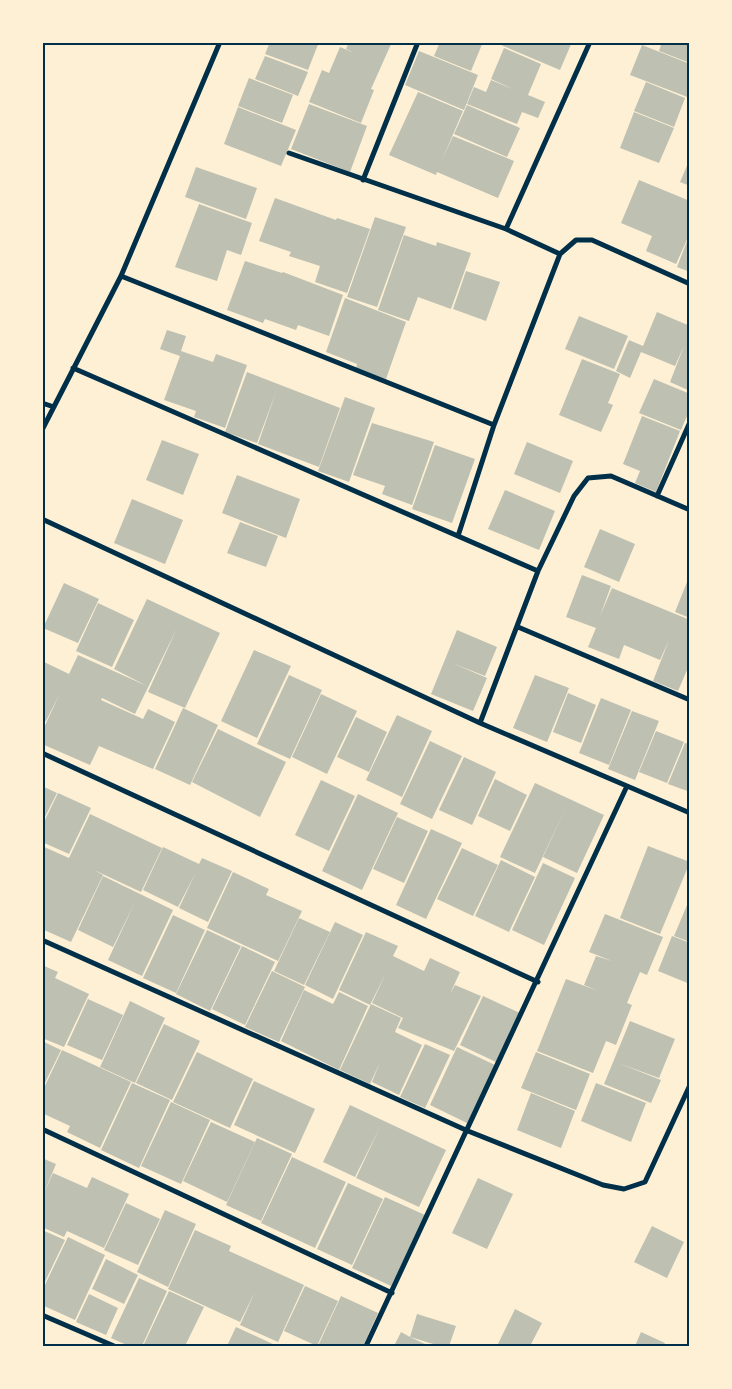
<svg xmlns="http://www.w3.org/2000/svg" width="732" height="1389" viewBox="0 0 732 1389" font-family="Figtree,sans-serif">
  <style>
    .building { fill: #bec0b2 }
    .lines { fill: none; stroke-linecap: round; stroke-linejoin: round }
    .minor { stroke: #003049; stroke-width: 5 }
    .neatline { fill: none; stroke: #003049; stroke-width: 2 }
  </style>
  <rect width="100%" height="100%" fill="#fdf0d5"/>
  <path class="building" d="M270 42H319L308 70 265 54Z
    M349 42H392L371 89 374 90 361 123 309 102 322 70 329 73 340 47 354 53 346 49Z
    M440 42H483L471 71 434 56Z
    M494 42H572L560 70Z
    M662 42H690V63L659 51Z
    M642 45 690 64V98L630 75Z
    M504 48 541 64 528 95 545 102 538 118 522 112 517 124 467 104 474 87 486 92 491 80 515 90 491 79Z
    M419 51 478 75 464 110 405 85Z
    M265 56 308 72 298 96 255 79Z
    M249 78 293 95 282 123 238 106Z
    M646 82 685 98 674 127 634 111Z
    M418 92 463 111 442 160 453 136 514 161 498 198 437 172 436 175 389 155Z
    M309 104 367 126 350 172 291 149Z
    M467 105 520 128 507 157 454 134Z
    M238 107 296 130 281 166 224 144Z
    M634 112 674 128 659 163 620 148Z
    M689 161H690V186L680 182Z
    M196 167 257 188 246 219 185 197Z
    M639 180 690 201V233L676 264 646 251 652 236 621 223Z
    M275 198 336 220 337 218 370 229 347 293 315 282 320 266 289 256 291 252 259 241Z
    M199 204 252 223 241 255 227 250 217 281 175 267Z
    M375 217 406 227 377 307 347 297Z
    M404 235 436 246 437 242 471 253 451 309 418 297 409 321 378 310Z
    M689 236H690V272L677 267Z
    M245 261 282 273 283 272 343 295 329 336 298 325 296 330 265 319 263 323 227 310Z
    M466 271 500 282 486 321 453 309Z
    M345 298 406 322 386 379 356 369 357 364 326 352Z
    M657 312 690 326V391L670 382 684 346 675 366 641 352 630 378 616 371 629 340 643 346Z
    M579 316 628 336 614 369 565 349Z
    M167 330 186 336 181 351 213 362 216 354 247 365 225 428 194 417 196 411 164 400 180 356 160 349Z
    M582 359 620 374 608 403 613 405 601 432 559 415Z
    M247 372 340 408 319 467 258 444 276 392 257 443 225 432Z
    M654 379 690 394V409L681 430 639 413Z
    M345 397 375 408 349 482 318 471Z
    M642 416 680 431 656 492 635 483 640 471 623 464Z
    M372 423 434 442 412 505 382 494 385 486 353 475Z
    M162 440 199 454 183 495 146 480Z
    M527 442 573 461 560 493 514 474Z
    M435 445 475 459 452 523 412 509Z
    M237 475 300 499 286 538 222 513Z
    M505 490 555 511 539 550 488 529Z
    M132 499 183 520 165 564 114 543Z
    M240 522 278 536 266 567 227 553Z
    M600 529 635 544 619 582 584 567Z
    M582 575 611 586 600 616 612 588 690 620V663L678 691 653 681 669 640 660 660 624 645 619 659 588 647 596 628 566 617Z
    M689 577H690V618L675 612Z
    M64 583 99 599 78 643 43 628Z
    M147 599 220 633 185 708 148 692 177 628 135 714 102 698 101 700 143 719 148 709 175 722 153 769 99 746 90 765 42 744V732L60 693 46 721 42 719V661L69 674 78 655 147 686 114 669Z
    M98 603 134 620 112 667 76 651Z
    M457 630 497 647 485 676 452 663 487 678 473 711 431 694Z
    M254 650 291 666 257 738 221 721Z
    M289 675 322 690 290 759 257 744Z
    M535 675 569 688 547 742 513 728Z
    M568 693 596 705 581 743 553 732Z
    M321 694 357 711 327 774 292 757Z
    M601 698 631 710 609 765 579 753Z
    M183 708 218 725 190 785 155 769Z
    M632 711 659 721 635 780 608 769Z
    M397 715 432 731 402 797 366 780Z
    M356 717 387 732 369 772 337 757Z
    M218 729 286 762 260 817 192 782Z
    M656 731 684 742 667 783 639 772Z
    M430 741 462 756 432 819 400 804Z
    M685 743 690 744V792L668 784Z
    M464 757 496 772 472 825 439 810Z
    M495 779 527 795 510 831 478 816Z
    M321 780 355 796 329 851 295 835Z
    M535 783 604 815 577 873 543 857 567 805 535 873 500 857Z
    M42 786 57 793 42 823Z
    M58 793 91 808 69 854 42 842V826Z
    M358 794 398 813 362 890 322 871Z
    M90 814 162 848 141 892 94 870 103 875 71 942 42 929V846L69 858Z
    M397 817 428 831 404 883 373 869Z
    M431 829 462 843 426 919 396 905Z
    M648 846 690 862 660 934 620 918Z
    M163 847 199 864 202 858 232 871 208 922 179 908 195 874 178 907 143 890Z
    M462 848 498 865 473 916 437 899Z
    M501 860 535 877 509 932 475 916Z
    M543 863 575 878 544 945 512 930Z
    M233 872 269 889 266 895 302 911 278 961 207 928Z
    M103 876 173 910 142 976 108 960 135 902 113 947 78 930Z
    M690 898V942L674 936Z
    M605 914 663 937 647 975 640 972 627 1003 632 1005 616 1045 606 1041 593 1073 537 1051 566 979 598 991 584 985 596 956 612 961 589 952Z
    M173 915 205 930 176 993 143 978Z
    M299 918 330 932 304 985 274 971Z
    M335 922 363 935 333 999 305 985Z
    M207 930 241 946 210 1011 176 994Z
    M366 932 398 946 393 956 424 971 430 958 460 972 450 994 455 985 481 996 454 1051 398 1028 403 1018 372 1003 386 973 370 1005 339 990Z
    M672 936 690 943V984L658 971Z
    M242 946 275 962 245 1025 212 1009Z
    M42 965 58 972 55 978 89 994 64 1047 42 1038Z
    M272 971 305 987 279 1042 245 1027Z
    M304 990 333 1004 339 992 368 1006 339 1070 281 1041Z
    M483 996 520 1013 496 1062 460 1045Z
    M88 999 123 1015 102 1060 67 1045Z
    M130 1001 165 1018 135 1083 100 1067Z
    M371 1004 401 1018 395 1032 422 1045 399 1095 372 1082 380 1062 370 1084 340 1070Z
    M630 1021 675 1039 659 1078 618 1063 661 1080 651 1103 604 1084Z
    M164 1024 200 1041 172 1100 136 1083Z
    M42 1041 61 1050 42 1089Z
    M425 1044 450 1055 425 1108 400 1097Z
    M457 1047 497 1066 469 1124 430 1105Z
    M62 1050 131 1082 100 1148 67 1132 70 1126 42 1113V1092Z
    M197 1052 253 1079 230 1128 173 1102Z
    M536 1052 590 1074 576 1110 521 1088Z
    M254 1081 315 1109 295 1153 234 1125Z
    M132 1083 170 1100 139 1168 101 1150Z
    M596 1083 646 1103 631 1142 581 1121Z
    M531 1093 575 1111 561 1148 517 1130Z
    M171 1102 210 1120 181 1184 141 1166Z
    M350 1105 446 1150 419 1207 356 1178 380 1127 355 1177 323 1162Z
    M211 1122 255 1142 227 1202 183 1181Z
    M257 1138 292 1154 261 1221 226 1205Z
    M292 1157 346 1182 315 1248 261 1223Z
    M42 1158 56 1164 44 1193 53 1173 87 1188 92 1177 129 1194 104 1248 67 1231 64 1237 42 1227Z
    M478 1178 513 1194 487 1249 452 1233Z
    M348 1183 383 1199 352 1265 317 1249Z
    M385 1197 425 1215 391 1286 352 1268Z
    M126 1203 160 1219 138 1265 104 1250Z
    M165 1210 196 1224 168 1287 137 1272Z
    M652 1226 684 1242 667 1278 634 1262Z
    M42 1230 65 1240 42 1288Z
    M195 1230 231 1246 229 1251 304 1285 278 1342 240 1325 255 1292 240 1322 168 1289Z
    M68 1237 105 1255 75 1320 42 1305V1291Z
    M106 1259 138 1275 124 1304 92 1289Z
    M139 1278 167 1291 142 1346H129L111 1338Z
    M305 1286 338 1301 317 1346 284 1331Z
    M169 1291 204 1307 185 1346H143Z
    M89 1294 118 1308 106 1335 76 1322Z
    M341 1296 378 1313 363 1346H318Z
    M515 1309 542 1323 530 1346H497Z
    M417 1314 456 1326 449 1346H440L410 1337Z
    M236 1327 275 1345 281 1346H227Z
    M401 1332 410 1337 429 1346H394Z
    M641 1332 665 1343 663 1346H635Z"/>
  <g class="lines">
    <path class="minor" d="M289 153 506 229 560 254
      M363 180 418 42
      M506 229 590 42
      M121 276 494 425
      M73 368 538 571
      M42 403 54 407
      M42 430 121 276 220 42
      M657 496 690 422
      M42 519 480 723 627 786
      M458 536 494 425 560 254 576 240H592L690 284
      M518 627 690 700
      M480 723 538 571 574 496 588 478 611 476 690 510
      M42 753 538 982
      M42 940 468 1131 603 1185 624 1189 645 1182 690 1085
      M42 1129 392 1293
      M42 1315 114 1346
      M366 1346 627 786 690 813"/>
  </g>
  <rect width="732" height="1389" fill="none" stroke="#fdf0d5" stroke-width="88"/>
  <rect x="44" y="44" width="644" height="1301" class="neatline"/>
</svg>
